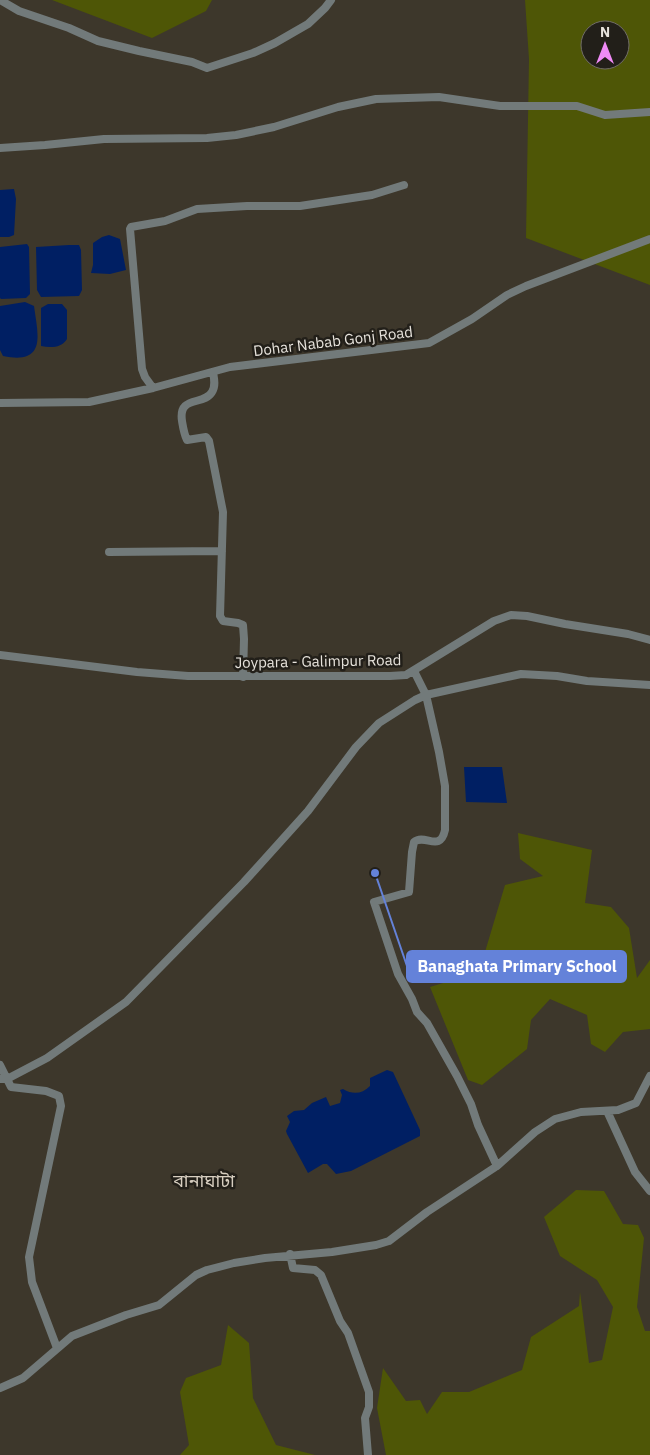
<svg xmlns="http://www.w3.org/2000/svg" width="650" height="1455" viewBox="0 0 650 1455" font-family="'IBM Plex Sans','Noto Sans Bengali',sans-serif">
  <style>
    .green { fill: #4e5606; fill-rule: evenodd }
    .water { fill: #001f63 }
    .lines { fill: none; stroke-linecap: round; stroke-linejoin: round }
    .minor { stroke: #727a7a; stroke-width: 8 }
    .labels { text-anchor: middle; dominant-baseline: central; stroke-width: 5; stroke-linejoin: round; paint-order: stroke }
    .street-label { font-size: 15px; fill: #e7e3dc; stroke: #221f19 }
    .quarter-label { font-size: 18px; fill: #d7cec0; stroke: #221f19 }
    .leader { fill: none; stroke: #6482d9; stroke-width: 2 }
    .callout-dot { fill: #6482d9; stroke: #221f19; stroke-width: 2 }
    .callout { fill: #6482d9; stroke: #6482d9; stroke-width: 2 }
    .callout-label { font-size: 16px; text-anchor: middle; font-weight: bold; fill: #fff }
  </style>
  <rect width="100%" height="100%" fill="#3d372b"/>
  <path class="green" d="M52 0H212L206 11 152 38Z
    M525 0H650V285L526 238 529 59ZM590 30H620V60H590Z
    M518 833 592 850 585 903 611 907 629 928 637 978 650 960V1029L623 1032 605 1052 591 1044 587 1015 550 999 531 1020 527 1049 482 1085 468 1080 430 987 479 972 505 885 543 876 520 859Z
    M576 1190 604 1191 623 1224 638 1225 644 1238 637 1307 645 1331H650V1455H386L377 1408 383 1368 406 1401 420 1400 427 1414 442 1392H469L522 1370 531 1337 579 1306 580 1292 589 1363 602 1360 613 1307 597 1280 560 1256 544 1217Z
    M228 1325 249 1343 253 1398 276 1445 315 1455H180L189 1445 180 1392 186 1378 221 1365Z"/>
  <path class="water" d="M14 189 16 199 14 235 9 237H0V190Z
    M109 235 120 239 126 270 110 274 91 273 93 265V243L102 237Z
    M27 244 29 247 30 294 26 298 1 299 0 298V247Z
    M69 245H79L81 250 82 290 79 296 41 297 37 290 36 247Z
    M25 302 34 306C38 335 47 365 3 356L0 350V306Z
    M48 304H62L67 310V339C62 348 50 348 41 346V308Z
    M464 767H502L507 803 466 802Z
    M387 1070 393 1072 420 1130V1136L351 1171 336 1174 327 1164H323L308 1173 287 1134 286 1131 290 1122 287 1116 294 1111 304 1110 312 1103 326 1097 330 1106 340 1103 342 1095 340 1090 343 1089C353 1095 362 1094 370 1086V1078Z"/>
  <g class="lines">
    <path class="minor" d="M0 0 19 11 69 28 98 41 139 51 192 62 207 68 253 53 275 43 308 24 325 8 331 0
      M0 148 45 145 104 139 207 138 236 135 274 127 338 107 376 99 439 97 500 106H577L605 115 650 112
      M213 372C214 378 216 386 212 392 204 406 178 395 182 421 183 427 184 434 187 440L206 437 209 441 223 512 220 616 223 621 238 623 243 625 244 639 243 677
      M153 388 145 377 142 369 130 229 131 227 165 221 197 209 247 206H300L372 195 404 185
      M0 403 89 402 153 388 230 367 429 343 472 319 507 295 526 286 650 239
      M109 552 222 551
      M0 655 137 672 188 676H390L406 675 494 621 511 615 527 616 565 624 628 634 650 640
      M0 1065 7 1079 47 1058 126 1002 244 882 308 811 356 747 379 723 415 700 426 695 521 674 557 676 587 681 650 685
      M0 1079H7L11 1087 46 1091 59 1096 61 1106 29 1257 32 1282 57 1348
      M607 1111 635 1172 650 1191
      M497 1166 535 1132 555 1119 581 1112 618 1110 636 1103 650 1076
      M290 1254 293 1268 315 1270 321 1275 340 1321 348 1333 369 1392V1407L365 1418 368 1455
      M0 1388 23 1378 72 1336 126 1315 159 1305 196 1275 207 1270 234 1263 265 1258 332 1252 376 1245 389 1241 427 1212 497 1166 478 1125 471 1104 457 1076 427 1023 417 1012 412 999 398 974 374 902 409 892 412 852 414 842C425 833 440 853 445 830V786L439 752 426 695 414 671"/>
  </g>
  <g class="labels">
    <g class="street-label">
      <text transform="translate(333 341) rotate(-7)">Dohar Nabab Gonj Road</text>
      <text transform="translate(318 661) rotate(-1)">Joypara - Galimpur Road</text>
    </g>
    <g class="quarter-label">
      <text x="204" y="1180">বানাঘাটা</text>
    </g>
  </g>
  <path class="leader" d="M375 873L407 966"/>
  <circle class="callout-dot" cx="375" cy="873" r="5"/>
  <rect class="callout" x="407" y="951" width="219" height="31" rx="5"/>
  <g class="callout-label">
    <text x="517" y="972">Banaghata Primary School</text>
  </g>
  <g transform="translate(605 45)"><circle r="24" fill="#221f19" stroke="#716d67"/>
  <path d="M0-4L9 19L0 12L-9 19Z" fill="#f08bf6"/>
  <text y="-8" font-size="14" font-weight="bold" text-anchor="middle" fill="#e7e3dc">N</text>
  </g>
</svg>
